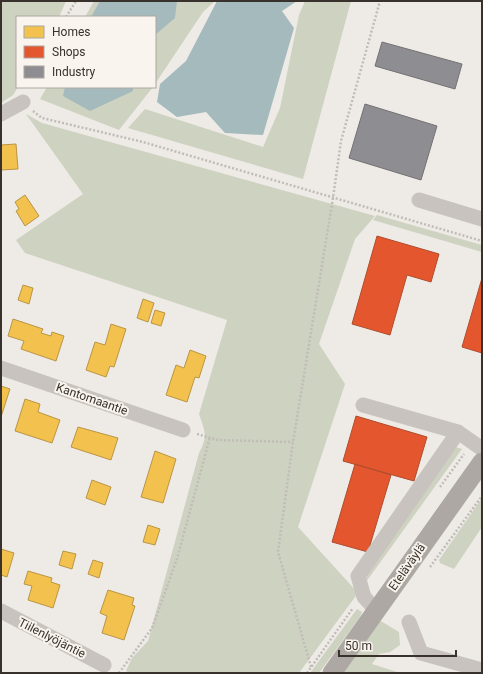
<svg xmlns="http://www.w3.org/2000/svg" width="483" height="674" viewBox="0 0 483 674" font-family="Roboto,sans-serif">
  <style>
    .green { fill: #ced2c1 }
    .water { fill: #a4babd }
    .homes { fill: #f2c14e; stroke: #ba9644 }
    .shops { fill: #e4572e; stroke: #b04c2d }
    .industry { fill: #8d8d92; stroke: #747173 }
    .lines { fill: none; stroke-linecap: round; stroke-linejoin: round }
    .path { stroke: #c0bcb7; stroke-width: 2.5; stroke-dasharray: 2 2; stroke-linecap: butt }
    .minor { stroke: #c8c3be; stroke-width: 15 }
    .major { stroke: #ada8a3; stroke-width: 19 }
    .labels { text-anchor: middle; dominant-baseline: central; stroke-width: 4; stroke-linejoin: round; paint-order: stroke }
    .street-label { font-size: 12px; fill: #38312c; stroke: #f9f5ee }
  </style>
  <rect width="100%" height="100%" fill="#eeeae6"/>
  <path class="green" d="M1 1H66L59 17H17L18 87 13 95 1 103Z
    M94 1H215L203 12 155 84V17H85Z
    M305 1H351L303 179 128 128 145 109 263 147 280 108 299 15Z
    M47 87H153L119 130 40 99Z
    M26 114 42 123 375 216 355 239 319 344 345 384 298 527 358 593 299 673H129L126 671 132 658 148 641 199 453C208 437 205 431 199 414L227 320 25 253 16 240 83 194Z
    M377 215 482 245V252L373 220Z
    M452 446 462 449 366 582 367 569Z
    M482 498V527L454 569 440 563 439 560Z
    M357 609 362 612 360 617 319 673H310Z
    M379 620 399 632 400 645 390 652 379 654 372 664 400 673H343Z"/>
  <path class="water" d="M100 1H177L175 18 155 35V17H91Z
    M217 1H297L282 11 294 28 263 135 225 133 206 112 177 117 157 102 160 84 186 61Z
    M65 87H133V91L90 111 63 96Z"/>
  <path class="homes" d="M16 144 18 169 1 170V145Z
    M25 195 39 216 25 226 16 211 19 209 15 202Z
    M23 285 33 288 29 304 18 300Z
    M143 299 154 303 148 322 137 318Z
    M155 310 165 313 161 326 151 323Z
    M13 319 43 329 41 333 51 336 52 332 64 336 56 361 21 349 24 341 8 336Z
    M111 324 126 329 114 367 110 366 106 377 86 370 95 342 105 345Z
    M190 350 206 356 199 378 195 377 187 402 166 395 176 365 184 368Z
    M1 386 10 389 1 417Z
    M25 399 40 404 38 412 60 420 52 443 15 431Z
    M78 427 118 438 111 460 71 447Z
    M155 451 176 459 163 503 141 497Z
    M92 480 111 487 105 505 86 498Z
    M148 525 160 529 155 545 143 542Z
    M1 549 14 553 7 577 1 575Z
    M63 551 76 554 72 569 59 565Z
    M93 560 103 563 99 578 88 574Z
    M28 571 52 578 51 582 60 585 53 608 28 600 32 586 24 584Z
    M108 590 134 598 132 605 135 606 124 640 102 633 107 616 100 613Z"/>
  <path class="shops" d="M377 236 439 254 431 282 407 275 390 335 352 324Z
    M482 278V353L462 347Z
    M356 416 427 437 414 481 343 461Z
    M355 464 391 475 368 552 332 542Z"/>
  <path class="industry" d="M382 42 462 64 455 89 375 66Z
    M365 104 437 126 421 180 349 158Z"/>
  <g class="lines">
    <path class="path" d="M66 17 76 1
      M33 111 42 118 143 142 482 241
      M197 434 218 440 293 442
      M440 487 464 454
      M430 567 482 496
      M311 667 278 552 293 442 333 198 341 141 380 1
      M119 673 152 628 177 559 210 437
      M307 673 353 608"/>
    <path class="minor" d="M1 114 23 102
      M419 200 482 219
      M1 368 183 430
      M363 405 458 432 482 449
      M376 610 364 597 358 576 458 432
      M1 611 104 665
      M409 622 421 653 482 670"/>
    <path class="major" d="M332 673 482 462"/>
  </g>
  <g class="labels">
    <g class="street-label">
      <text transform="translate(92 399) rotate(19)">Kantomaantie</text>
      <text transform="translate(407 567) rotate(-55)">Eteläväylä</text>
      <text transform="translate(52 638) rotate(27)">Tiilenlyöjäntie</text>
    </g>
  </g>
  <rect width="483" height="674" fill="none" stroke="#38312c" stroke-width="4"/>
  <rect x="16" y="16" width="140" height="72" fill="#f9f5ee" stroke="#aca7a0"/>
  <rect x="24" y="26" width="20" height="12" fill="#f2c14e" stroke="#aca7a0"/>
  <text x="52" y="36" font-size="12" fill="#38312c">Homes</text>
  <rect x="24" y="46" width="20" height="12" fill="#e4572e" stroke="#aca7a0"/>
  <text x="52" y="56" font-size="12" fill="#38312c">Shops</text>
  <rect x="24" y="66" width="20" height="12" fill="#8d8d92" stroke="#aca7a0"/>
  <text x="52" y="76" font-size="12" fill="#38312c">Industry</text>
  <path d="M339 650v6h117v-6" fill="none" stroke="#38312c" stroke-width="2"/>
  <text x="345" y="650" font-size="12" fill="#38312c" stroke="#f9f5ee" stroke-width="3" paint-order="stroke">50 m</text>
</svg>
